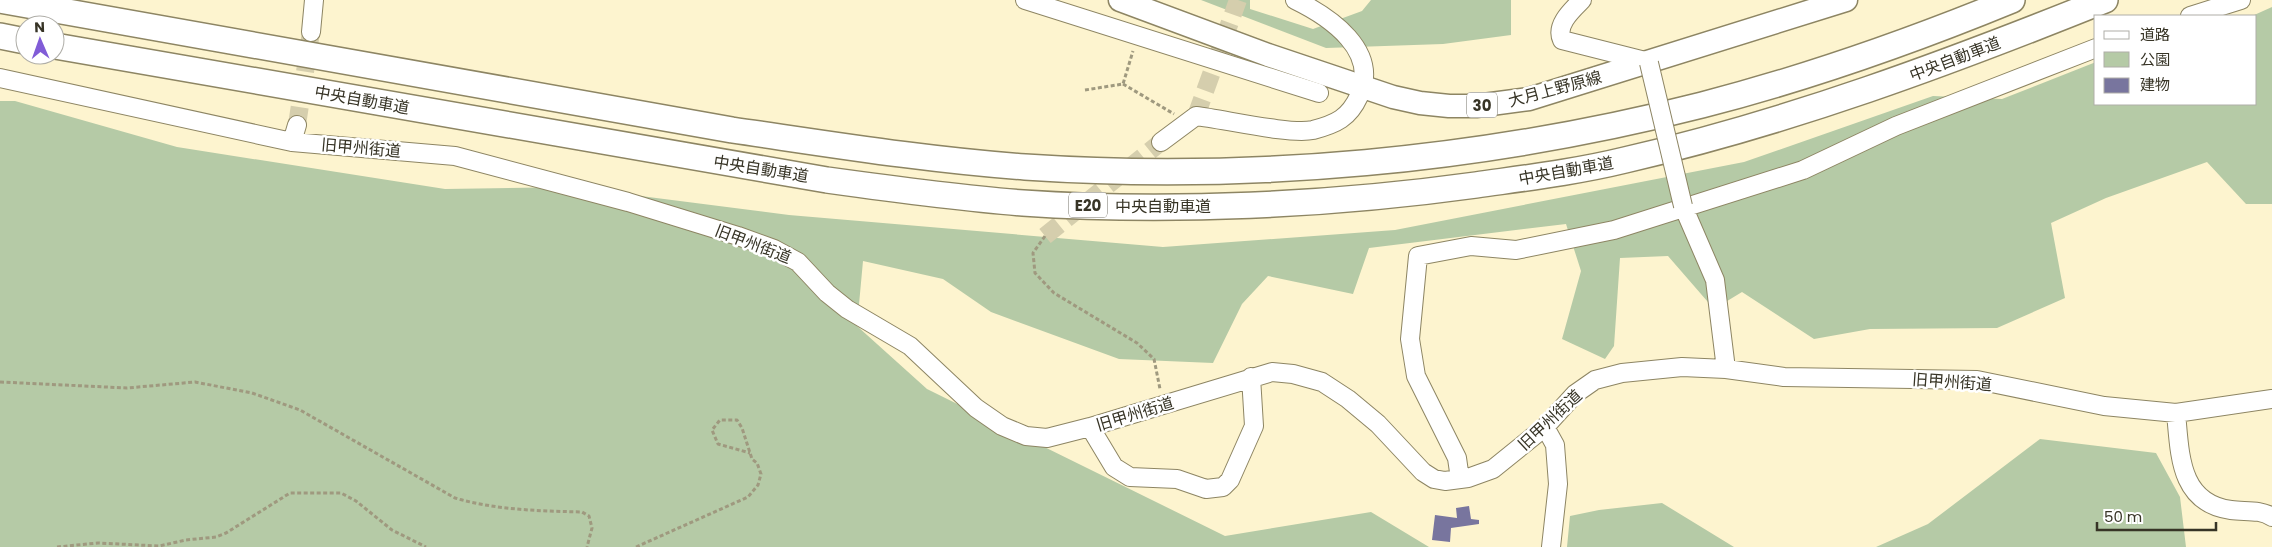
<svg xmlns="http://www.w3.org/2000/svg" width="2272" height="547" viewBox="0 0 2272 547" font-family="Poppins,'Noto Sans JP',sans-serif">
  <style>
    .green { fill: #b5caa6 }
    .building { fill: #78759e }
    .lines { fill: none; stroke-linecap: round; stroke-linejoin: round }
    .minor-tunnel { stroke: #d5cead; stroke-width: 18; stroke-dasharray: 18 9; stroke-linecap: butt }
    .minor-casing { stroke: #8d8563; stroke-width: 20 }
    .major-casing { stroke: #8d8563; stroke-width: 25 }
    .highway-casing { stroke: #8d8563; stroke-width: 28 }
    .path { stroke: #9f997f; stroke-width: 3; stroke-dasharray: 4 2.5; stroke-linecap: butt }
    .minor { stroke: #fff; stroke-width: 18 }
    .major { stroke: #fff; stroke-width: 22 }
    .highway { stroke: #fff; stroke-width: 25 }
    .minor-bridge-casing { stroke: #8d8563; stroke-width: 20; stroke-linecap: butt }
    .minor-bridge { stroke: #fff; stroke-width: 18 }
    .labels { text-anchor: middle; dominant-baseline: central; stroke-width: 5; stroke-linejoin: round; paint-order: stroke }
    .shield { fill: #fff; stroke: #737167; stroke-width: 1 }
    .shield-label { font-size: 15px; font-weight: bold; fill: #373426 }
    .street-label { font-size: 16px; fill: #373426; stroke: #fff }
  </style>
  <rect width="100%" height="100%" fill="#fdf4cf"/>
  <path class="green" d="M1201 0H1250V9L1313 29 1362 11 1371 0H1511V35L1443 44 1326 48Z
    M2272 7V204H2246L2207 162 2106 198 2051 223 2065 298 1997 328 1870 329 1814 339 1742 292 1714 309 1668 256 1620 258 1614 346 1605 359 1562 339 1581 271 1566 224 1369 248 1353 294 1268 276 1242 304 1213 363 1119 359 991 312 943 279 863 261 857 326 927 389 1225 536 1371 512 1429 547H0V101H15L177 147 445 189 570 187 789 215 1163 247 1395 230 1744 162 1933 96 2002 99 2096 62V104H2256V16H2252Z
    M2040 439 2156 453 2180 497 2186 547H1876L1928 524Z
    M1662 503 1734 547H1567L1570 516 1599 510Z"/>
  <path class="building" d="M1469 506 1471 519 1479 520V524L1451 528 1450 542 1432 540 1435 515 1457 518 1456 508Z"/>
  <g class="lines">
    <path class="minor-tunnel" d="M1196 116 1238 0
      M297 125 311 32
      M1045 236 1161 142"/>
    <defs>
      <path id="minor" d="M1025 0 1319 93
        M1582 0C1572 10 1555 25 1562 40L1649 62
        M2190 16 2241 0
        M311 32 314 0
        M0 78 292 142 455 156 628 202 738 236 774 249 798 262 827 293 847 309 910 346 976 408 1002 426 1026 436 1047 438 1090 427 1272 372 1293 374 1322 382 1348 399 1378 424 1423 472 1434 479 1445 481 1468 478 1493 469 1545 427 1575 394 1595 380 1622 373 1682 367 1726 369 1784 377 1977 380 2104 406 2176 413 2272 399
        M292 142 297 125
        M1161 142 1196 116C1223 119 1290 135 1313 130 1336 124 1349 118 1359 96 1380 51 1330 17 1295 0
        M1683 206 1715 280 1726 369
        M2176 413C2180 454 2179 503 2231 510 2245 512 2260 509 2272 517
        M1090 427 1114 467 1130 477 1177 479 1206 489 1223 487 1230 480 1254 426 1251 377
        M1545 427 1555 445 1558 484 1551 547
        M1460 479 1457 458 1416 376 1410 339 1418 256 1471 246 1516 250 1614 230 1803 170 1896 126 2096 48"/>
      <path id="major" d="M1120 0 1268 55 1393 97 1420 103 1449 106H1476L1529 99 1846 0"/>
      <path id="highway" d="M0 0 732 130C829 144 927 160 1025 167 1251 182 1482 161 1702 105 1807 78 1912 41 2012 0
        M0 36 25 41
        M55 46 827 180C892 189 957 198 1023 203 1169 213 1331 205 1476 185 1525 178 1576 172 1625 160 1790 122 1948 63 2105 0"/>
    </defs>
    <use href="#minor" class="minor-casing"/>
    <use href="#major" class="major-casing"/>
    <use href="#highway" class="highway-casing"/>
    <path class="path" d="M1123 84 1174 114
      M1085 90 1123 84 1133 51
      M1045 236 1033 253 1035 273 1054 293 1137 343 1154 359 1160 389
      M0 382 127 388 195 382 252 393 300 410 455 498C496 510 540 511 582 512L589 516 592 528 587 547
      M57 547 98 543 159 546 186 540 216 537 226 533 290 493H341L356 501 392 530 426 547
      M636 547 748 497 758 485 761 474 757 463 752 459 742 428 737 420H720L712 430 718 444 750 453"/>
    <use href="#minor" class="minor"/>
    <use href="#major" class="major"/>
    <use href="#highway" class="highway"/>
    <defs>
      <path id="minor-bridge" d="M1649 63 1683 206"/>
    </defs>
    <use href="#minor-bridge" class="minor-bridge-casing"/>
    <use href="#minor-bridge" class="minor-bridge"/>
  </g>
  <g class="labels">
    <g class="shield">
      <rect x="1467" y="92.5" width="30" height="25" rx="4"/>
      <rect x="1069" y="192.5" width="38" height="25" rx="4"/>
    </g>
    <g class="shield-label">
      <text x="1482" y="105">30</text>
      <text x="1088" y="205">E20</text>
    </g>
    <g class="street-label">
      <text transform="translate(1955 59) rotate(-21)">中央自動車道</text>
      <text transform="translate(1555 89) rotate(-15)">大月上野原線</text>
      <text transform="translate(362 100) rotate(10)">中央自動車道</text>
      <text transform="translate(361 148) rotate(5)">旧甲州街道</text>
      <text transform="translate(761 169) rotate(9)">中央自動車道</text>
      <text transform="translate(1566 171) rotate(-10)">中央自動車道</text>
      <text x="1163" y="206">中央自動車道</text>
      <text transform="translate(753 244) rotate(21)">旧甲州街道</text>
      <text transform="translate(1952 382) rotate(4)">旧甲州街道</text>
      <text transform="translate(1135 414) rotate(-17)">旧甲州街道</text>
      <text transform="translate(1550 420) rotate(-43)">旧甲州街道</text>
    </g>
  </g>
  <rect x="2094" y="15" width="162" height="90" fill="#ffffff" stroke="#afaea8"/>
  <rect x="2104" y="31" width="25" height="8" fill="#ffffff" stroke="#afaea8"/>
  <text x="2140" y="40" font-size="15" fill="#373426">道路</text>
  <rect x="2104" y="52" width="25" height="15" fill="#b5caa6" stroke="#afaea8"/>
  <text x="2140" y="65" font-size="15" fill="#373426">公園</text>
  <rect x="2104" y="78" width="25" height="15" fill="#78759e" stroke="#afaea8"/>
  <text x="2140" y="90" font-size="15" fill="#373426">建物</text>
  <g transform="translate(40 40) rotate(358)"><circle r="24" fill="#ffffff" stroke="#afaea8"/>
  <path d="M0-4L9 19L0 12L-9 19Z" fill="#815cd7"/>
  <text y="-8" font-size="14" font-weight="bold" text-anchor="middle" fill="#373426">N</text>
  </g>
  <path d="M2097 522v8h119v-8" fill="none" stroke="#373426" stroke-width="2.5"/>
  <text x="2104" y="522" font-size="15" fill="#373426" stroke="#ffffff" stroke-width="4" paint-order="stroke">50 m</text>
</svg>
